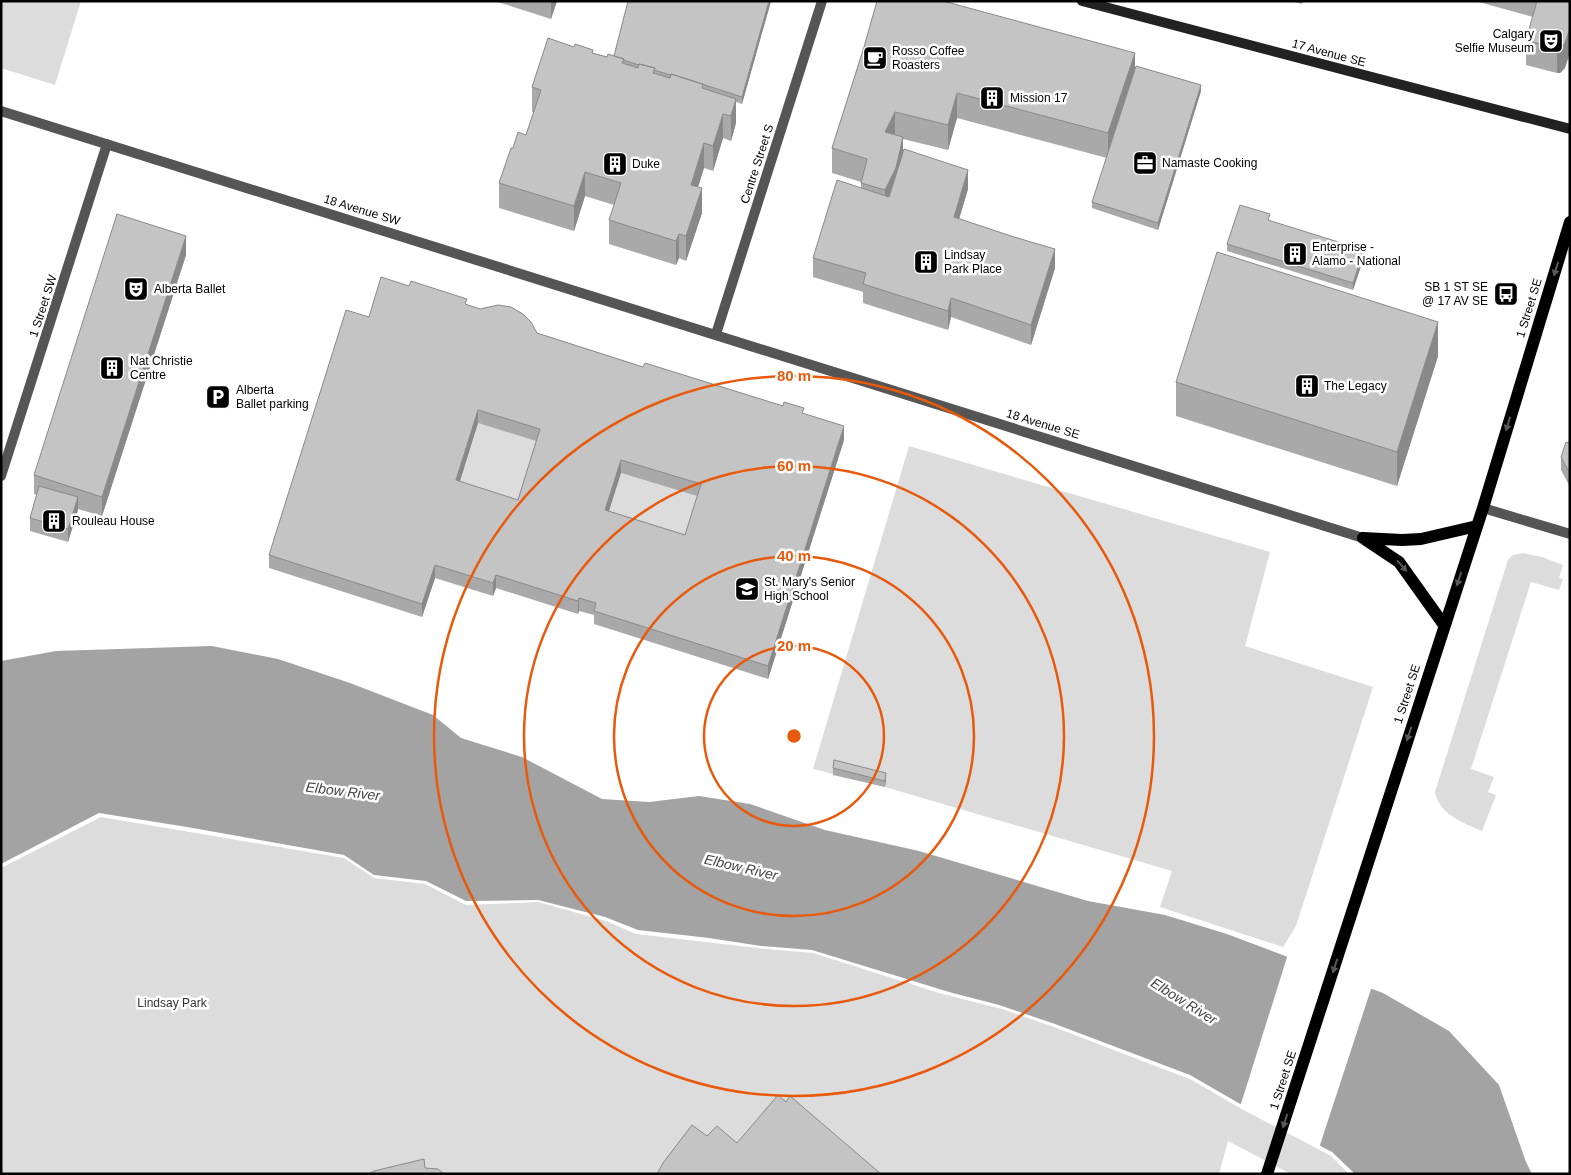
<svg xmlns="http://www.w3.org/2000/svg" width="1571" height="1175" viewBox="0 0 1571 1175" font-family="Arial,sans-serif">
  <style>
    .green { fill: #dcdcdc }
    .water { fill: #a3a3a3 }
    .pier { fill: #fff }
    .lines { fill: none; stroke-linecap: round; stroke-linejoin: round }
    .street { stroke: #555; stroke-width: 10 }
    .secondary { stroke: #222; stroke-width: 10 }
    .primary { stroke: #000; stroke-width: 12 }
    .wall { fill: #a9a9a9; fill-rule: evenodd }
    .shaded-wall { fill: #898989 }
    .building { fill: #c4c4c4; stroke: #898989; fill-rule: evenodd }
    .oneway { fill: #595959 }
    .ring { fill: none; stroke: #e8590c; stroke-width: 2.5 }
    .labels { text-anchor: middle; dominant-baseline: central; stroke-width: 5; stroke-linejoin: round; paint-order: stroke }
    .poi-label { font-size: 12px; fill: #000; stroke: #fff; text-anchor: start }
    .street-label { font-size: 12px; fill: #000; stroke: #fff }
    .park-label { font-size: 12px; fill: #333; stroke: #fff }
    .water-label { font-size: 14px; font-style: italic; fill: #444; stroke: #fff }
    .centre { fill: #e8590c; stroke: #fff; stroke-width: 2.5 }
    .ring-label { font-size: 15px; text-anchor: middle; font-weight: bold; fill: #e8590c; stroke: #fff; stroke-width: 5; stroke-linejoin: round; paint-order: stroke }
  </style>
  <rect width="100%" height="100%" fill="#fff"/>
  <path class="green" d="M1 1H81L55 85 1 68Z
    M478 423 540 442 518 513 457 494Z
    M909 446 1270 552 1245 646 1373 687 1296 926 1283 947 1160 907 1172 871 885 787 813 769Z
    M621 473 701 497 685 548 605 523Z
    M1523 553 1542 557 1563 565 1559 578 1563 579 1559 590 1531 582 1471 769 1494 777 1488 792 1496 795 1482 831C1463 823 1439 814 1435 792L1508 560 1513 555Z
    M101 817 344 858 374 878 425 884 466 905 538 902 606 921 636 934 766 949 813 953 939 993 1002 1009 1054 1027 1192 1080 1238 1107 1331 1156 1349 1174H1291L1228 1141 1219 1174H1V868Z"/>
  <path class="water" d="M212 646 278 659 350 683 433 715 461 738 522 757 602 799 649 802 699 796 750 804 825 830 919 851 1088 901 1165 915 1227 934 1383 993 1449 1031 1499 1085 1526 1162 1532 1174H1355L1332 1152 1242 1105 1190 1075 1055 1024 999 1005 949 992 812 950 761 946 709 938 638 930 605 917 538 900 466 901 426 881 374 875 344 855 187 827 99 813 1 864V661L56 651Z"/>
  <path class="pier" d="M1288 954 1372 986 1319 1148 1240 1107Z"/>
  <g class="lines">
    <path class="street" d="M1 111 1363 538
      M716 334 822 1
      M1 476 107 144
      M1483 508 1570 534"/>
    <path class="secondary" d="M1082 1 1570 129"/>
    <path class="primary" d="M1363 538 1399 562 1444 625
      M1363 538 1402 540 1421 539 1477 526
      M1267 1174 1483 508 1570 222"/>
  </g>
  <path class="wall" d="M495 1H557L551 19Z
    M771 1 742 104 736 102V123L731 141 723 138 713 171 704 168 698 187 702 213 686 261 679 258 676 265 609 244V220L614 205 585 196 574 231 499 208V183L513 148 526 135 534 112H532V87L593 53 607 57 614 56Z
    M1290 1H1303L1302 4Z
    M1475 1H1570L1565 68 1560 73H1557L1526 65V40L1533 17Z
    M864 47 1135 70 1201 91 1158 230 1092 208V202L1107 158 957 118 948 150 903 139V151L968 189 959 219 1055 268 1031 345 951 317 948 330 863 303V292L813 277V258L861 188V182L832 173V148Z
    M1270 221 1364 257 1353 290 1227 251V244Z
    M186 255 102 516 78 509 68 542 30 531V518L37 495 34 494V475Z
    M467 305 537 333 643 367 804 414 844 440 768 679 594 624V615L579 611 578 614 496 588 493 596 435 578 422 617 269 568V555L369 317ZM478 423 536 441 518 500 460 482ZM621 473 697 496 685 535 609 511Z
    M1438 356 1397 486 1176 416V382Z
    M1570 439V487L1561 470V457Z
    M833 768 886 780 885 787 833 775Z"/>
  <path class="shaded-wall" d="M551 1H557L551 19Z
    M769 1H771L742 104V97Z
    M1570 28V53L1565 68 1560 73H1557V49Z
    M1135 53V78L1108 158V133Z
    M1201 85V91L1158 230V223Z
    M957 93V118L948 150V125Z
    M736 99V123L731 141V116Z
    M895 112V137L885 132Z
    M723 114V138L713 171V146Z
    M903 137V162L885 215V190Z
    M704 143V168L691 209V185Z
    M968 170V189L954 236V217Z
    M585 172V196L574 231V206Z
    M702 188V213L686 261V236Z
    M679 234V258L676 265V241Z
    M186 236V255L102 516V497Z
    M1055 249V268L1031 345V325Z
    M1364 250V257L1353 290V283Z
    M951 298V317L948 330V311Z
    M1438 322V356L1397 486V452Z
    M478 410V423L456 494V480Z
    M844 426V440L768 679V666Z
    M621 460V473L605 523V510Z
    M78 497V510L68 542V529Z
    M435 565V578L422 617V604Z
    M496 575V588L493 596V583Z
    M579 598V611L578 614V601Z
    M886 773V780L885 787V781Z"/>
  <path class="building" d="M628 1H769L742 97 671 74 670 75 654 70 655 68 639 64V65L623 60 624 59 614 56Z
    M877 1H943L1135 53 1108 133 957 93 948 125 895 112 885 132 903 137 896 168 885 190 861 183 867 159 832 148 864 47Z
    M1537 1H1570V28L1565 43 1560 48 1557 49 1526 40Z
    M548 38 574 47 575 44 593 50 592 53 607 57 608 54 624 59 622 63 638 68 639 64 655 68 653 73 670 78 671 74 703 84 702 88 736 99 731 116 723 114 713 146 704 143 691 185 702 188 686 236 679 234 676 241 609 220 621 183 585 172 574 206 499 183 511 148H513L518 132 526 135 541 90 532 87Z
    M1136 66 1201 85 1158 223 1092 202Z
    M904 149 968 170 954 217 1014 237 1055 249 1031 325 951 298 948 311 863 284 866 273 813 258 837 180 889 197Z
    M1240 205 1270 214 1268 220 1364 250 1353 283 1227 244Z
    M117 214 186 236 102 497 34 475Z
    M1217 252 1438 322 1397 452 1176 382Z
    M381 277 409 286 411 281 467 299 465 304 480 309 498 305 511 307 523 314 531 322 537 333 643 367 645 363 783 406 784 402 804 408 802 413 844 426 768 666 594 611 596 603 579 598 578 601 496 575 493 583 435 565 422 604 269 555 346 310 369 317ZM478 410 540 429 518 500 456 480ZM621 460 701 484 685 535 605 510Z
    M1570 439V474L1561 457 1566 442 1569 443Z
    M39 486 78 497 68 529 30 518Z
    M834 760 886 773 885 781 833 768Z
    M778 1095 786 1102 790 1096 881 1174H657L663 1163 692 1125 707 1136 717 1126 737 1143Z
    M424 1159 425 1168 438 1169 444 1174H368L374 1171Z"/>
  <defs><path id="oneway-solid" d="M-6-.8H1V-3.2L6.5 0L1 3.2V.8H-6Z" transform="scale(1.25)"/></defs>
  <g class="oneway">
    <use href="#oneway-solid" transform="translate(1556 269) rotate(107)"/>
    <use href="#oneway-solid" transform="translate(1508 424) rotate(107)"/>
    <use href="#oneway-solid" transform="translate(1402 566) rotate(48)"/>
    <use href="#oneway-solid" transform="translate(1459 579) rotate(108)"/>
    <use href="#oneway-solid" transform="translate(1409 734) rotate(108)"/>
    <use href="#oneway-solid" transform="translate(1335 966) rotate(108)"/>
    <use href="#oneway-solid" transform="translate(1285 1121) rotate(108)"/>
  </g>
  <g class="ring">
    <circle cx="794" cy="736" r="90"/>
    <circle cx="794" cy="736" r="180"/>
    <circle cx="794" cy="736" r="270"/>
    <circle cx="794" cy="736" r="360"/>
  </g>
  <defs>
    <symbol id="theatre-square" viewBox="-11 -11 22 22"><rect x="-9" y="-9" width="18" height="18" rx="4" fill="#000" stroke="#fff"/><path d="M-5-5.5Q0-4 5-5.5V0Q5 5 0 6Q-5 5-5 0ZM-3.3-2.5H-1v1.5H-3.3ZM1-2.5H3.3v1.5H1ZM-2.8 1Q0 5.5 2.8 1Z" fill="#fff"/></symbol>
    <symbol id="cafe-square" viewBox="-11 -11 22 22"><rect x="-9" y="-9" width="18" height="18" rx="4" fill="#000" stroke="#fff"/><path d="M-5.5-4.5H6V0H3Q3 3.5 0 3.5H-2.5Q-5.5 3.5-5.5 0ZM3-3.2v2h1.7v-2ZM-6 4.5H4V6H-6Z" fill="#fff"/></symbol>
    <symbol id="building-square" viewBox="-11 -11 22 22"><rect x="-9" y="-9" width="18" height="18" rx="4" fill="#000" stroke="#fff"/><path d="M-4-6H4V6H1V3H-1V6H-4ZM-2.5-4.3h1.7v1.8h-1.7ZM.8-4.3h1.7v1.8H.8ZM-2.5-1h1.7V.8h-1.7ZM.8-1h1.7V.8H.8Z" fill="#fff"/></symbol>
    <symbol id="office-square" viewBox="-11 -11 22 22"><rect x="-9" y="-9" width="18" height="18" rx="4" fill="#000" stroke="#fff"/><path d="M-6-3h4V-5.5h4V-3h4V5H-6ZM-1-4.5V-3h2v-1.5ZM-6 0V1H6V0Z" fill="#fff"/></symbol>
    <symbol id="bus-square" viewBox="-11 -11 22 22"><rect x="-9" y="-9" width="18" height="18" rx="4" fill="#000" stroke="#fff"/><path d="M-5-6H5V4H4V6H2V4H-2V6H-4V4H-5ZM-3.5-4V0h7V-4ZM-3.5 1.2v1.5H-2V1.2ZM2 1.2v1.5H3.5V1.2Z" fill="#fff"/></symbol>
    <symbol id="parking-square" viewBox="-11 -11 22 22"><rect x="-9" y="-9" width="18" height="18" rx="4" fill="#000" stroke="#fff"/><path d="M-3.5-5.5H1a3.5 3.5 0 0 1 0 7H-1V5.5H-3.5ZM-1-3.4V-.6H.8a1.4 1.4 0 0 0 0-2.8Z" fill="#fff"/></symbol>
    <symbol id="school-square" viewBox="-11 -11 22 22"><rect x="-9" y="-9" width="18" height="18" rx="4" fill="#000" stroke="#fff"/><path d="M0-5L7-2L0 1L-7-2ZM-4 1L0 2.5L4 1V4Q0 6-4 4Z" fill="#fff"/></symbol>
  </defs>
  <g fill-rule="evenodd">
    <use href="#theatre-square" x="1537" y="27" width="28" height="28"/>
    <use href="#cafe-square" x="861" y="44" width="28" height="28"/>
    <use href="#building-square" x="978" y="84" width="28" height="28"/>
    <use href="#office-square" x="1131" y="149" width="28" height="28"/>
    <use href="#building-square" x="601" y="150" width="28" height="28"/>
    <use href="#building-square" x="1281" y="240" width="28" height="28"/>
    <use href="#building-square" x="912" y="248" width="28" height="28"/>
    <use href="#theatre-square" x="122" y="275" width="28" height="28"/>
    <use href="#bus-square" x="1492" y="280" width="28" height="28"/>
    <use href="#building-square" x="98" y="354" width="28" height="28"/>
    <use href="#building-square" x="1293" y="372" width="28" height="28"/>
    <use href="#parking-square" x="204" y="383" width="28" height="28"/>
    <use href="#building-square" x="40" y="507" width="28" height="28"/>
    <use href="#school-square" x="733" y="575" width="28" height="28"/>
  </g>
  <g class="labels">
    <g class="poi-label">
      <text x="1534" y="34" text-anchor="end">Calgary<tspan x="1534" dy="14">Selfie Museum</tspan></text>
      <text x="892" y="51">Rosso Coffee<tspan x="892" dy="14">Roasters</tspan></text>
      <text x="1010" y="98">Mission 17</text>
      <text x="1162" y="163">Namaste Cooking</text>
      <text x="632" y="164">Duke</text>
      <text x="1312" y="247">Enterprise -<tspan x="1312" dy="14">Alamo - National</tspan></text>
      <text x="944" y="255">Lindsay<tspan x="944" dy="14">Park Place</tspan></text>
      <text x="1488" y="287" text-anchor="end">SB 1 ST SE<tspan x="1488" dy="14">@ 17 AV SE</tspan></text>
      <text x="154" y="289">Alberta Ballet</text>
      <text x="130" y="361">Nat Christie<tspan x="130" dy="14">Centre</tspan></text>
      <text x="1324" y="386">The Legacy</text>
      <text x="236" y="390">Alberta<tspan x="236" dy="14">Ballet parking</tspan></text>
      <text x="72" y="521">Rouleau House</text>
      <text x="764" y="582">St. Mary's Senior<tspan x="764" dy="14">High School</tspan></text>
    </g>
    <g class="street-label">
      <text transform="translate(1329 53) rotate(15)">17 Avenue SE</text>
      <text transform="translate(757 164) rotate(-72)">Centre Street S</text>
      <text transform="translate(362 210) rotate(17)">18 Avenue SW</text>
      <text transform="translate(43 306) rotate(-72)">1 Street SW</text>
      <text transform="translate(1529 308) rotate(-73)">1 Street SE</text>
      <text transform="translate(1043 424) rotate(17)">18 Avenue SE</text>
      <text transform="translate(1407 694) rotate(-72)">1 Street SE</text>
      <text transform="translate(1283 1080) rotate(-72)">1 Street SE</text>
    </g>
    <g class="park-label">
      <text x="172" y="1003">Lindsay Park</text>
    </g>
    <g class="water-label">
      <text transform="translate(343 791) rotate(7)">Elbow River</text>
      <text transform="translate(741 867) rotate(13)">Elbow River</text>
      <text transform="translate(1184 1001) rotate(32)">Elbow River</text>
    </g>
  </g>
  <circle cx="794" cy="736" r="8" class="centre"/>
  <g class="ring-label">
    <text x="794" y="381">80 m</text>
    <text x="794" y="471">60 m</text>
    <text x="794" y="561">40 m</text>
    <text x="794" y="651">20 m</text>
  </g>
  <rect width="1571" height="1175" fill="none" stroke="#000000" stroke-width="5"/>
</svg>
